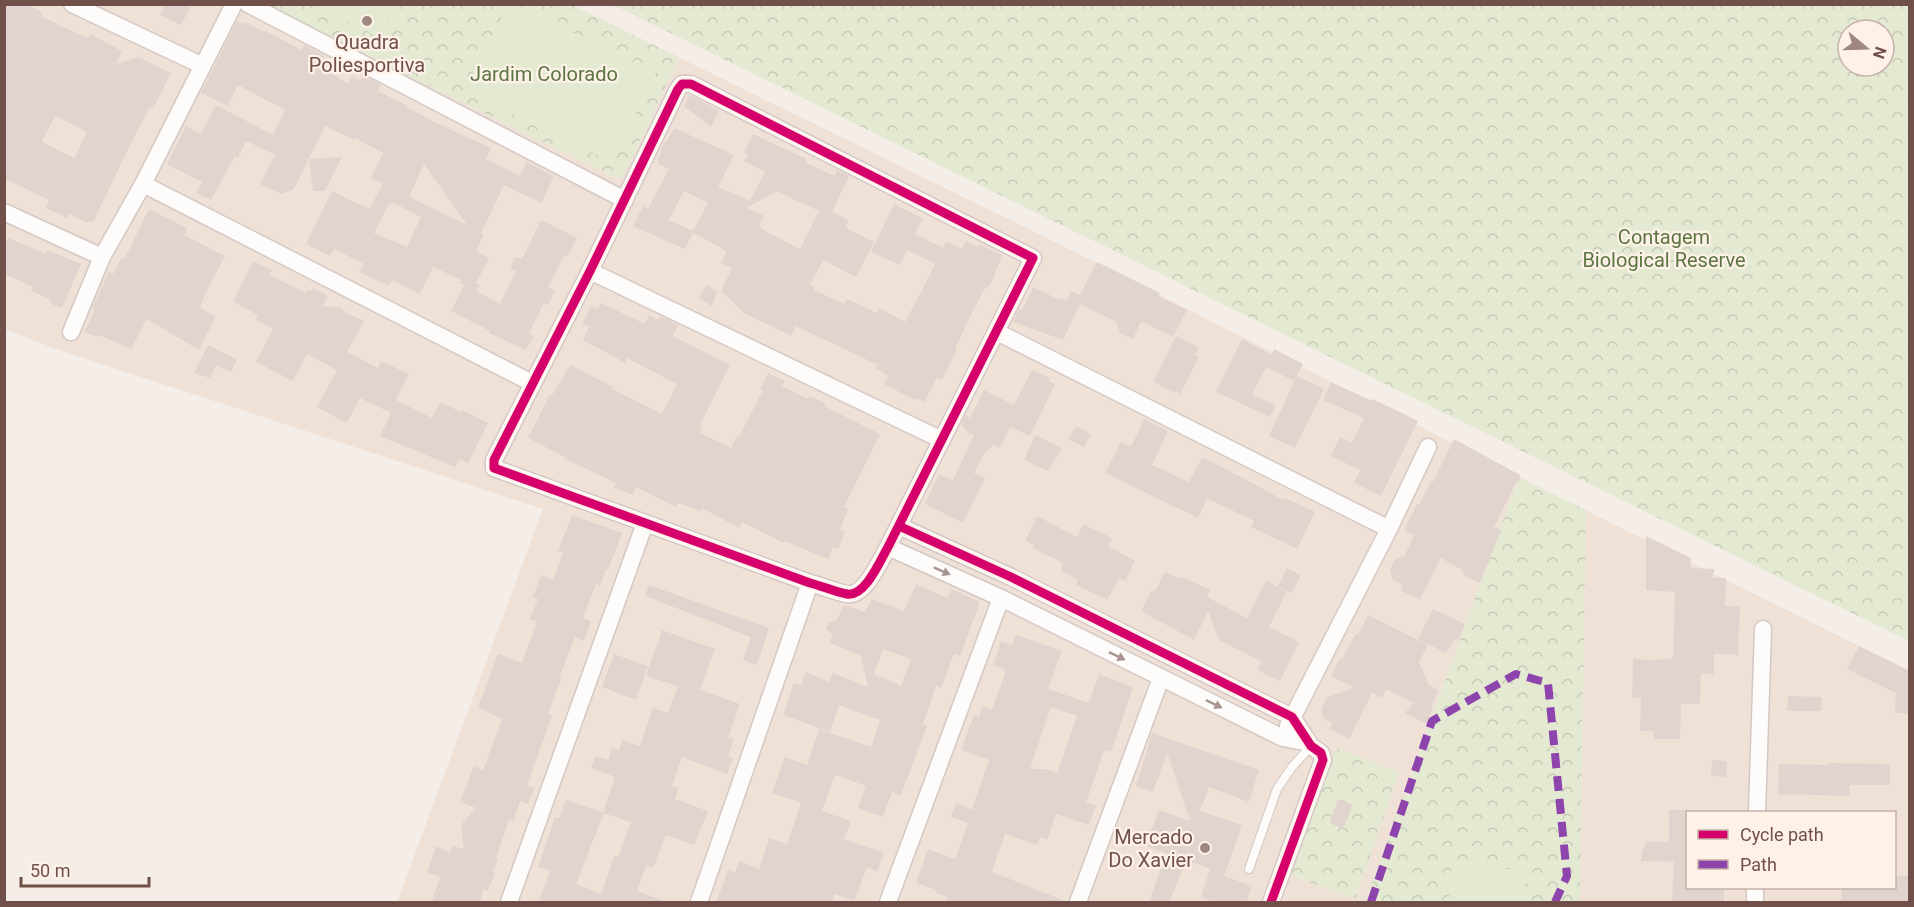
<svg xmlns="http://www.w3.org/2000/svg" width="1914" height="907" viewBox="0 0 1914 907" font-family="Roboto,sans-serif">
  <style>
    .residential { fill: #f0e1d7; fill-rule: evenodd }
    .park { fill: url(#park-crowns); fill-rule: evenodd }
    .garden { fill: #e4ead2 }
    .building { fill: #e1d4cf; fill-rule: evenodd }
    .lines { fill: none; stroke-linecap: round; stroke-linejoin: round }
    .service-casing { stroke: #d3c8c4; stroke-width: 10 }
    .minor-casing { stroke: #d3c8c4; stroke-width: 19 }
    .service { stroke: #fefcfb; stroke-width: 8 }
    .minor { stroke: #fefcfb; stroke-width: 16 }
    .quiet { stroke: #8e44ad; stroke-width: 8; stroke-dasharray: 15 8; stroke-linecap: butt }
    .cycleway-casing { stroke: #fef1e7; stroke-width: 13 }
    .cycleway { stroke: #d6006c; stroke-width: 9 }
    .oneway { fill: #a99590 }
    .poi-dot { fill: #9f8780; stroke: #fef1e7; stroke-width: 2 }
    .labels { text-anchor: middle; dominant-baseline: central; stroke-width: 4.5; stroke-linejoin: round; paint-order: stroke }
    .poi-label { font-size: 20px; fill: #715049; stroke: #fef1e7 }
    .park-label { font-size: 20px; fill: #5b7642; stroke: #fef1e7 }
  </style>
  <defs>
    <pattern id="park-crowns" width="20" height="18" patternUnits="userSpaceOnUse" patternTransform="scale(1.5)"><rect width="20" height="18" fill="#e4ead2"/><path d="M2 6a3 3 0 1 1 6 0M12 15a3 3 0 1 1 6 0" fill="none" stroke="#c7cab6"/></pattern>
  </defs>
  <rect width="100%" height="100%" fill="#f5ede7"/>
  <path class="residential" d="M4 5H572L1041 235 1519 477 1909 671V902H397L543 509 56 349 5 329ZM1688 812H1894V888H1688Z"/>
  <path class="park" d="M265 5H572L679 57 623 177 617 178Z
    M613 5H1909V641ZM1848 30H1884V66H1848Z
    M1519 477 1586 510 1580 902H1365Z
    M1336 748 1399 772 1356 898 1291 876Z"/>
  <path class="garden" d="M318 5H396L378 37Z
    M508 5H517L656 73 611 162 464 90Z
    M1452 865 1527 870 1525 902H1449Z"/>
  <path class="building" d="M4 4H27L43 13 41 16 76 33 88 38 90 34 122 51 116 64 139 57 171 73 154 107 149 109 132 141 93 222 89 221 88 223 69 214 67 218 46 208 49 200 4 178ZM55 116 87 132 74 158 42 142Z
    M165 4H192L181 25 160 15Z
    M237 21 244 24 245 22 265 32 266 31 301 50 304 45 324 56 319 67 348 83 352 76 361 81 363 75 381 85 378 91 406 105 405 106 434 122 491 148 486 159 520 176 526 162 554 176 541 203 504 185 481 233 484 234 476 251 489 258 476 283 480 285 476 291 500 304 516 271 510 268 515 257 522 259 541 220 577 238 567 257 564 256 548 287 555 291 548 305 544 303 529 333 534 336 526 350 489 333 490 331 451 311 464 285 460 283 462 280 433 267 420 294 392 280 389 286 359 272 364 264 334 249 330 256 306 244 332 191 369 209 383 184 371 178 383 153 355 138 354 140 325 126 294 189 281 194 260 184 275 155 246 141 238 158 235 156 211 200 196 193 202 182 167 164 186 126 201 134 216 105 273 135 285 110 238 85 228 106 201 93ZM424 164 467 225 409 197ZM394 203 421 217 407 247 374 233 389 204 392 205Z
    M690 95 719 111 711 127 684 106Z
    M674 128 734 155 718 187 750 201 765 172 744 161 748 154 744 152 753 134 806 159 805 162 834 176 837 170 849 176 832 212 848 220 846 228 874 242 856 277 823 260 810 285 815 287 814 290 844 304 847 299 877 313 879 308 905 322 922 290 935 264 907 250 900 265 871 252 894 204 923 218 915 234 943 248 946 241 962 249 966 241 978 247 979 244 1002 255 991 284 984 290 971 315 955 349 957 350 942 380 937 378 924 402 916 398 915 400 884 384 888 376 876 368 878 365 796 326 791 336 744 313 721 291 732 268 721 263 727 251 693 233 685 249 633 226 643 206 648 209 669 169 657 163 664 142 666 143ZM684 191 708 203 693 231 669 220ZM776 191 819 211 800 249 769 233 759 226 764 216 747 208Z
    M342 157 325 191H313L309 159Z
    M149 209 187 228 184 235 225 256 205 294 200 308 216 316 199 350 147 319 131 349 99 335 98 337 84 332 95 310 92 308 109 272 113 274 122 257 125 258Z
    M8 238 46 254 47 250 81 264 62 308 49 303 50 299 31 291 33 287 4 274V248Z
    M253 261 272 270 269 275 306 293 308 289 312 291 313 288 328 296 322 306 340 307 345 312 364 321 347 352 378 368 381 361 409 374 396 400 432 418 440 402 461 412 462 410 488 423 468 463 459 459 455 467 380 436 391 413 360 398 347 423 317 407 337 370 307 354 293 381 256 362 273 329 256 320 258 315 233 302Z
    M1097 262 1160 293 1158 296 1187 310 1173 337 1141 321 1133 339 1120 333 1117 322 1080 304 1063 340 1013 322 1019 309 1022 310 1033 287 1060 300 1061 297 1067 300 1071 291 1080 295Z
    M706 285 717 291 712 306 699 299Z
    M601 303 645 324 649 315 658 320 660 316 678 325 673 336 730 365 701 423 700 427 703 428 700 433 731 448 737 436 739 437 763 390 760 389 768 373 785 381 782 386 808 399 809 396 825 403 824 406 880 434 844 507 848 509 840 530 845 532 838 549 833 547 828 559 785 541 784 543 742 522 739 528 702 508 700 511 678 503 676 507 636 487 633 495 614 488 616 483 564 458 565 457 528 438 550 394 552 395 570 365 613 387 612 389 662 414 677 384 627 358 625 363 583 340 589 326 582 324 591 306 598 309Z
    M1176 336 1199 348 1195 355 1199 357 1180 394 1175 391V393L1153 382Z
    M1242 339 1272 355 1274 349 1303 364 1294 381 1266 367 1252 394 1276 406 1270 417 1216 392Z
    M208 345 237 359 231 372 216 365 210 378 194 373Z
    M1032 370 1050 378 1049 381 1055 384 1030 436 1010 427 1000 448 994 445 985 452 974 473 985 478 963 523 925 504 939 474 953 480 974 435 968 433 961 424 966 415 970 418 984 390 1014 405Z
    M1297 376 1324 389 1295 448 1269 436Z
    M1331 382 1372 401 1373 399 1418 421 1381 496 1354 483 1360 470 1331 456 1340 437 1352 443 1364 418 1323 400Z
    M1144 419 1168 431 1152 465 1189 482 1202 457 1264 489 1284 501 1285 498 1315 512 1297 549 1251 527 1254 521 1215 502 1207 499 1198 518 1105 473 1121 442 1131 447Z
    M1076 426 1091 434 1084 447 1068 439Z
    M1035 435 1062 448 1048 471 1024 460Z
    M1454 439 1520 475 1494 527 1501 530 1480 583 1465 576 1462 570 1441 558 1420 600 1400 590 1403 585 1393 580 1390 570 1395 559 1405 555 1414 535 1404 530 1417 504 1419 505 1431 481 1433 482Z
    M572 515 622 533 608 570 606 569 600 586 596 584 583 618 591 621 584 641 575 637 559 678 561 679 548 714 552 715 527 786 534 788 528 804 520 801 513 822 509 820 496 858 498 859 493 873H495L488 891 484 889 480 903H431L440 877 427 872 436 846 450 852 453 846 464 849 461 827 463 822 476 808 460 802 474 766 483 770 502 719 478 708 486 686 498 654 522 663 537 622 530 619 538 599 533 597 541 575 553 580 563 553 558 551Z
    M1037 516 1077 537 1083 524 1112 538 1108 546 1135 561 1125 581 1120 578 1107 600 1076 585 1078 580 1061 571 1063 563 1033 548 1034 545 1025 541Z
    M1646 536 1691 558 1690 568 1715 569 1712 578H1726L1725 606 1740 607 1738 655 1714 654V674L1701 673 1700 704H1681L1680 739H1654V731H1640L1641 698H1632L1633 659 1652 660 1673 658 1675 592 1646 590Z
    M1287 568 1301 575 1292 593 1278 586Z
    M1165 572 1180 579 1181 576 1210 590 1207 597 1247 618 1266 581 1287 591 1269 627 1299 642 1280 681 1257 670 1261 661 1219 640 1208 611 1194 640 1141 611 1152 590 1155 591Z
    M916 584 947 598 951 589 980 602 960 656 954 654 941 688 936 686 923 724 927 726 901 795 892 792 883 817 858 808 866 786 835 775 822 811 851 821 844 839 884 853 877 872 867 867 854 901 835 894 832 903H716L728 870 735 873 739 861 759 869 769 838 787 844 801 803 772 793 785 757 807 765 819 729 871 747 880 720 839 705 830 732 783 715 794 683 801 685 806 672 829 682 833 673 868 687 861 656 830 643 833 635 826 629 829 622 837 620 844 605 865 612 872 599 904 611ZM883 649 911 659 901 686 874 674Z
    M649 585 769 628 757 665 743 660 751 637 645 596Z
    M1433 609 1465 624 1458 641 1454 640 1446 653 1418 639Z
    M1368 615 1428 645 1419 662 1429 685 1439 690 1431 707H1433L1427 724 1405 713 1413 703 1387 689 1382 698 1372 693 1349 739 1329 729 1333 723 1324 719 1321 709 1327 697 1355 688 1331 676 1340 658 1342 659 1356 633 1358 634Z
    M662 630 715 649 700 690 740 704 728 738 734 739 728 756 733 758 727 774 682 757 672 786 679 788 675 799 708 811 694 845 666 835 653 868 646 866 637 891 664 901V903H538L550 871 538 867 555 817 559 818 566 800 604 813 576 884 601 894 614 856 618 857 631 822 603 813 615 777 591 768 596 756 608 760 612 748 619 750 622 740 640 746 653 708 668 713 678 686 646 676Z
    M1016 635 1062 651 1048 689 1089 703 1099 674 1133 687 1111 752 1104 750 1086 802 1096 805 1089 825 1056 814 1047 840 1040 837 1037 845 1005 834 992 872 1065 901V903H945L947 897 936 893 937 890 916 883 928 849 955 859 968 823 951 817 956 803 972 810 989 760 961 750 974 715 979 717 982 706 992 710 1006 670 993 665 1001 641 1012 645ZM1051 707 1077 716 1057 773 1045 769H1030Z
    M1859 646 1910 671V713H1895L1896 693 1847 669Z
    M614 654 648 666 636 700 602 687Z
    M1788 696 1822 697 1821 711H1787Z
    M1152 733 1259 770 1249 802 1209 787 1200 811 1242 825 1224 876 1252 886 1246 903H1216L1201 897 1210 869 1186 860 1169 903H1149L1166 853 1146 846 1159 810 1190 821 1167 753 1153 792 1136 786Z
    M1712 760 1727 761 1726 777 1711 776Z
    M1830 763 1890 764V785H1850V796L1778 794 1779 764 1829 765Z
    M1338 799 1353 805 1343 829 1330 823Z
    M1669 810H1688V888H1724V903H1672L1674 862 1641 861 1642 852 1647 841 1669 842Z
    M1894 876H1910V903H1841L1842 888H1894Z"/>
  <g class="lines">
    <defs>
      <path id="service" d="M1249 869 1277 789 1292 767 1311 746"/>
      <path id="minor" d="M72 4 201 65
        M248 4 625 200
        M682 84H691L1033 258 888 547C880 561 865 597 847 594 835 592 822 586 810 583L494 468V460L590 271 678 89Z
        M143 184 532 383
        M4 212 102 257 143 184 234 4
        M590 271 942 440
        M71 332 102 257
        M997 332 1389 529
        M899 526 1011 577 1292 717 1311 746 1321 753 1323 760 1271 902
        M888 547 1001 598 1283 738 1309 743
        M1288 726 1389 529 1428 447
        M1757 812 1763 629
        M509 902 645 523
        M699 902 810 583
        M888 902 1001 598
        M1078 902 1161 678
        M1755 902V888"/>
    </defs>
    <use href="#service" class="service-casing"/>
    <use href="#minor" class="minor-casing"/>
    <use href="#service" class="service"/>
    <use href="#minor" class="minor"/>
    <path class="quiet" d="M1371 902 1432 721 1516 674 1548 683 1567 876 1555 902"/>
    <defs>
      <path id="cycleway" d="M682 84H691L1033 258 888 547C880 561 865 597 847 594 835 592 822 586 810 583L494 468V460L590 271 678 89Z
        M899 526 1011 577 1292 717 1311 746 1321 753 1323 760 1271 902"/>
    </defs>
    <use href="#cycleway" class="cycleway-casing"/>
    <use href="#cycleway" class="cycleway"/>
  </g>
  <defs><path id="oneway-solid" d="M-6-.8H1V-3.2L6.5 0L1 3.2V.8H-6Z" transform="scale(1.5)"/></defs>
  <g class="oneway">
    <use href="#oneway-solid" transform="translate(942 571) rotate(24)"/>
    <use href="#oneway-solid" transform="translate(1117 656) rotate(26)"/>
    <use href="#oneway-solid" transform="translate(1214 704) rotate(26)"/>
  </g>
  <g class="poi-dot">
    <circle cx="367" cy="21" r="6"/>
    <circle cx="1205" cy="848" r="6"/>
  </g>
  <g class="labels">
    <g class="poi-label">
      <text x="367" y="42">Quadra<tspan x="367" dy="23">Poliesportiva</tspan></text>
      <text x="1193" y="837" text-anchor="end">Mercado<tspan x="1193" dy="23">Do Xavier</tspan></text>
    </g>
    <g class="park-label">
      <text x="544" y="74">Jardim Colorado</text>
      <text x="1664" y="237">Contagem<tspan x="1664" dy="23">Biological Reserve</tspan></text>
    </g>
  </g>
  <rect width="1914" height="907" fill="none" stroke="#715049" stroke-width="12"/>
  <rect x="1686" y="811" width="210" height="78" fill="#fef1e7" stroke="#c6b1a8" stroke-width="1.5"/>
  <rect x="1698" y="830" width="30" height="9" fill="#d6006c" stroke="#c6b1a8" stroke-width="1.5"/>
  <text x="1740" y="841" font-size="18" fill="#715049">Cycle path</text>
  <rect x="1698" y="860" width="30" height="9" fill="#8e44ad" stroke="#c6b1a8" stroke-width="1.5"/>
  <text x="1740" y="871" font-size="18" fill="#715049">Path</text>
  <g transform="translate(1866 48) rotate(109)"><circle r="28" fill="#fef1e7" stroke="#c6b1a8" stroke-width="1.5"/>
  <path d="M0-4.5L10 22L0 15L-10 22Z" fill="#9f8780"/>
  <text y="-9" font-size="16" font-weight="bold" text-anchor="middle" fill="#715049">N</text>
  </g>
  <path d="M21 877v9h128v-9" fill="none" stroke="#715049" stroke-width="3"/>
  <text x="30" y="877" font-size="18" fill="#715049" stroke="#fef1e7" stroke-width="4.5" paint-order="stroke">50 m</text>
</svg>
